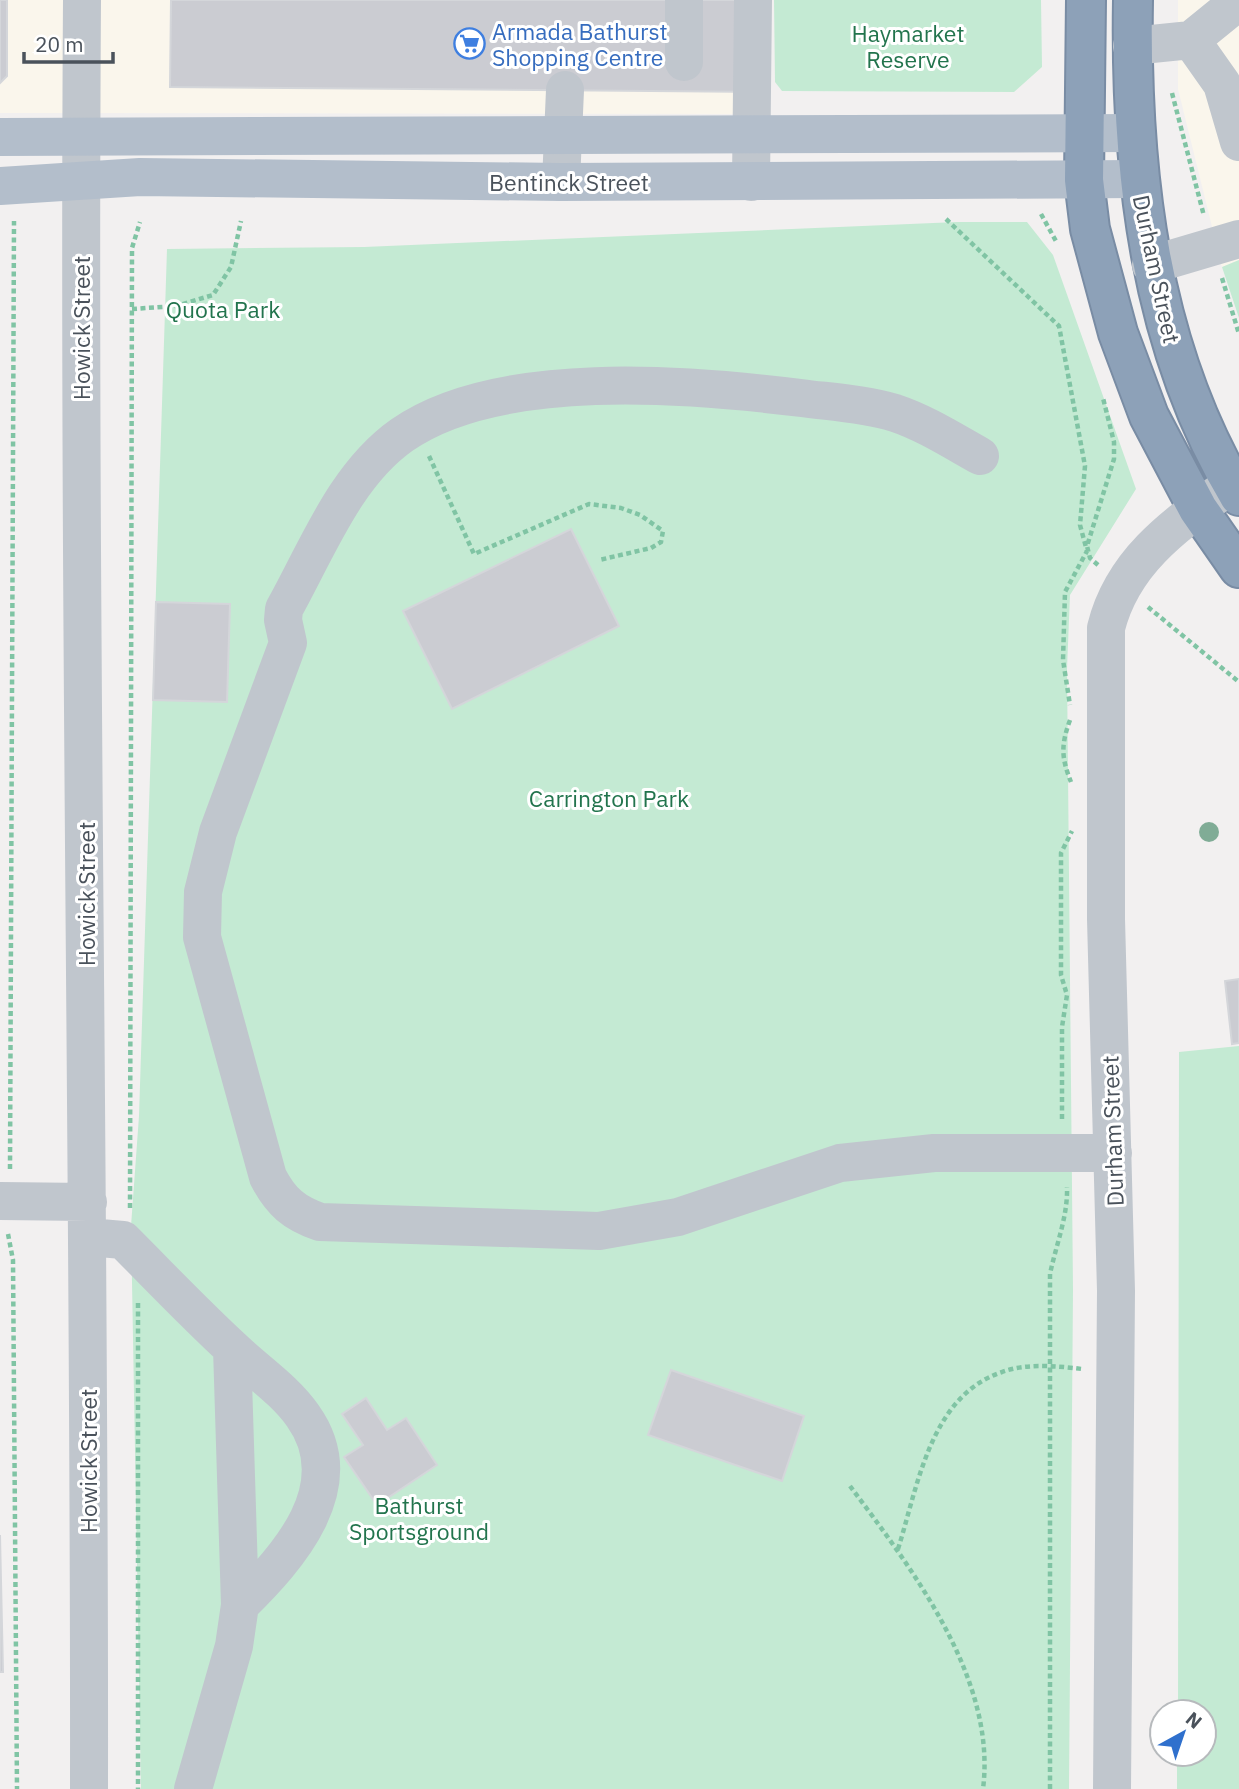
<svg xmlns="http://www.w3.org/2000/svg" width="1239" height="1789" viewBox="0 0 1239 1789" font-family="'IBM Plex Sans',sans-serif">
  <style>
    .commercial { fill: #faf6ec }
    .green { fill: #c4ead3 }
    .building { fill: #cbccd2; stroke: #d4d6da; stroke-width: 2 }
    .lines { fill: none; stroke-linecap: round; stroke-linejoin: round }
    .highway-casing { stroke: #798ca4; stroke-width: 42 }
    .path { stroke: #80c4a4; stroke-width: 4.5; stroke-dasharray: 5 3.5; stroke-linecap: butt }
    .minor { stroke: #c0c6cd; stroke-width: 38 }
    .major { stroke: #b3becb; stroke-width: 38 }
    .highway { stroke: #8da1b8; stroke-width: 38 }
    .tree { fill: #80ac96 }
    .labels { text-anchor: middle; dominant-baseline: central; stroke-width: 6; stroke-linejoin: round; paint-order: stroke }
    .shop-label { font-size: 23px; fill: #366cbe; stroke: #fff; text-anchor: start }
    .park-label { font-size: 23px; fill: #22744d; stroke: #fff }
    .street-label { font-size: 23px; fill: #4a525b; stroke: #fff }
  </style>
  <rect width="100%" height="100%" fill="#f2f0f0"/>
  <path class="commercial" d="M0 0H769L768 114 0 113Z
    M1178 0H1239V260L1222 267 1178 89Z"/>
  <path class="green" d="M774 0H1041L1042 67 1014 92 782 91 775 82Z
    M957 222H1027L1053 255 1136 489 1070 595 1067 669 1073 1290 1069 1789H141L131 1226 139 1116 167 249 364 247Z
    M1239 260V318L1222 267Z
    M1239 1046V1789H1177V1754H1204V1712H1178L1179 1052Z"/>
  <path class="building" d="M0 0H7V76L0 83Z
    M171 0H767L766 92 170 87Z
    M571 529 619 626 452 709 403 611Z
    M156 602 230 604 227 702 153 700Z
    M1239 979V1043L1232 1044 1225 981Z
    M671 1370 804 1416 782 1481 648 1435Z
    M366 1398 387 1430 406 1418 437 1465 377 1505 344 1457 363 1445 342 1414Z
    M0 1535 3 1672H0Z"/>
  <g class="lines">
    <defs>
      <path id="highway" d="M1086 0 1084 180 1090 229 1118 333 1149 416 1198 509 1239 568
        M1133 0C1130 171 1149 346 1239 496"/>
    </defs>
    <use href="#highway" class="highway-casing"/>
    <path class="path" d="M1172 93 1204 216
      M1041 214 1057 243
      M946 219 1059 326 1085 466 1080 525 1087 551 1065 592 1063 660 1070 705
      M1222 278 1239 334
      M132 309 176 306 213 295 231 267 241 221
      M429 456 474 554 589 504 621 508 640 515 663 531 661 542 651 548 599 560
      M1098 565 1090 558 1087 546 1114 459V442L1103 398
      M1148 607 1239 682
      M1070 720C1061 745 1061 757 1071 782
      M1062 1119V1027L1067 995 1061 975V853L1072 831
      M10 1169 14 221
      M130 1208 132 248 140 222
      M8 1234 13 1260 17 1789
      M138 1303V1789
      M850 1486C912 1569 997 1679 983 1789
      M898 1549C918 1486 930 1396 1002 1372 1026 1363 1057 1366 1082 1369
      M1050 1789V1274C1056 1245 1068 1216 1067 1187"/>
    <path class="minor" d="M82 0C78 596 90 1193 89 1789
      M1191 40 1222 84 1239 142
      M1132 46 1191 40 1239 1
      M684 62V0
      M561 182 565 90
      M751 182 753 0
      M1151 265 1239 239
      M980 456C953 441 925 423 895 413 865 404 831 402 801 398 688 384 498 368 402 435 345 475 317 550 284 609L283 620 288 643 218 832 203 892 202 937 268 1177C281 1202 294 1213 320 1222L599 1231 678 1217 840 1163 934 1153H1113
      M0 1201 88 1202
      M88 1237 123 1240C160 1277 195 1314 233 1349 256 1371 285 1390 303 1416 353 1486 288 1558 240 1605
      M193 1789 234 1646 240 1605 232 1348
      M1112 1789 1116 1291 1106 919V628C1123 559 1178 523 1232 484"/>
    <path class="major" d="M0 137 1135 133
      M0 186 140 177 561 182 1138 179"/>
    <use href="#highway" class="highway"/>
  </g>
  <circle class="tree" cx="1209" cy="832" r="10"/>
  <defs>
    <symbol id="supermarket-ring" viewBox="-11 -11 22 22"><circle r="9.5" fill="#fff" stroke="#3f7fe0" stroke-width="1.5"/><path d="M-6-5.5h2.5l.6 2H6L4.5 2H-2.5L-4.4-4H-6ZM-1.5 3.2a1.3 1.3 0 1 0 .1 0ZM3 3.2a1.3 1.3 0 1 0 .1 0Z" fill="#3f7fe0"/></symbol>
  </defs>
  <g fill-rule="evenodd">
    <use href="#supermarket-ring" x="452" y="26" width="35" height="35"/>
  </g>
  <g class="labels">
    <g class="shop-label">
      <text x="492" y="31">Armada Bathurst<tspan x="492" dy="26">Shopping Centre</tspan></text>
    </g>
    <g class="park-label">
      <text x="908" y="33">Haymarket<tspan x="908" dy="26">Reserve</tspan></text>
      <text x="223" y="309">Quota Park</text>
      <text x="609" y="798">Carrington Park</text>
      <text x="419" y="1505">Bathurst<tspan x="419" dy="26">Sportsground</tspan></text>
    </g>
    <g class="street-label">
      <text x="569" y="182">Bentinck Street</text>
      <text transform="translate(1157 269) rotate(78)">Durham Street</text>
      <text transform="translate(81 328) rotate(-90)">Howick Street</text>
      <text transform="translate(86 894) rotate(-90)">Howick Street</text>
      <text transform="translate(1112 1131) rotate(-92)">Durham Street</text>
      <text transform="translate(88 1461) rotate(-90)">Howick Street</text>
    </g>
  </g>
  <g transform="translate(1183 1733) rotate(40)"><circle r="33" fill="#ffffff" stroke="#b7babd" stroke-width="2"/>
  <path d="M0-5L12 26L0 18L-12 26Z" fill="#2f70cd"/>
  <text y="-10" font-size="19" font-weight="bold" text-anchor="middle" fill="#4a525b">N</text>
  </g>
  <path d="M24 52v10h89v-10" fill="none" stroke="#4a525b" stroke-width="3.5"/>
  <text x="35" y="52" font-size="21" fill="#4a525b" stroke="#ffffff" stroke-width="5" paint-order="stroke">20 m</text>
</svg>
